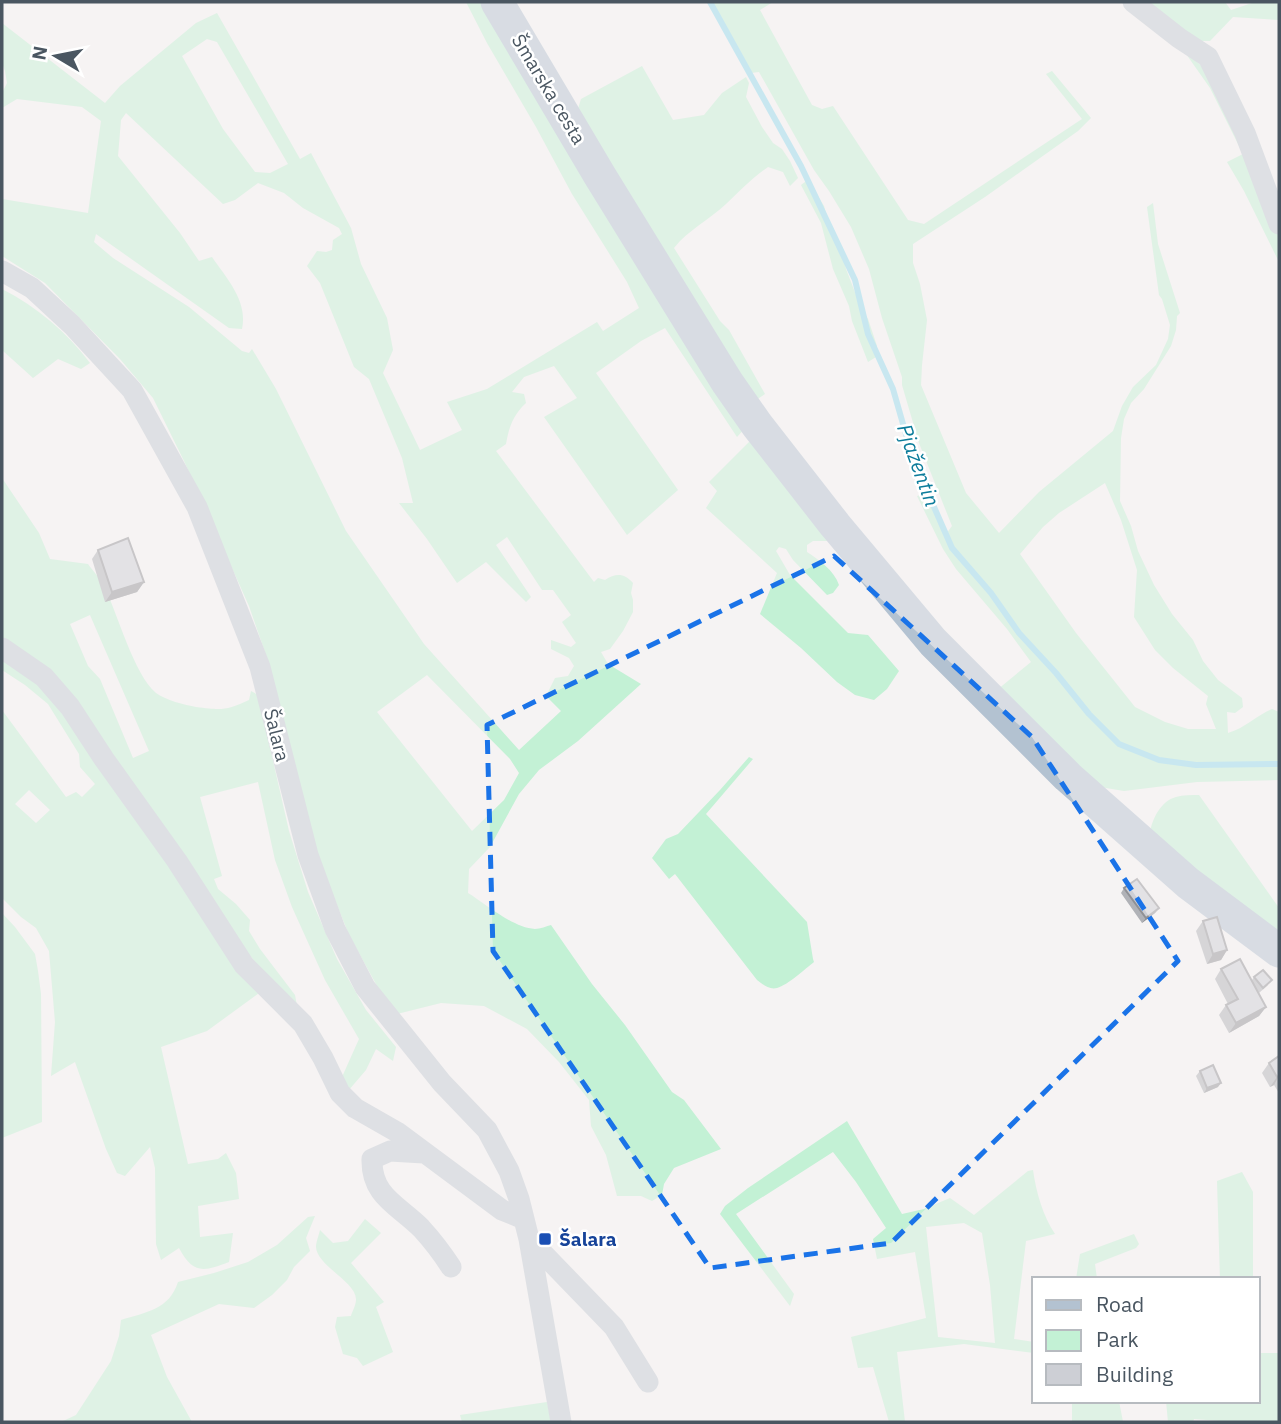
<svg xmlns="http://www.w3.org/2000/svg" width="1281" height="1424" viewBox="0 0 1281 1424" font-family="'IBM Plex Sans',sans-serif">
  <style>
    .green { fill: #c3f1d5; fill-rule: evenodd }
    .lines { fill: none; stroke-linecap: round; stroke-linejoin: round }
    .stream { stroke: #90daee; stroke-width: 6 }
    .street { stroke: #c1cad2; stroke-width: 21 }
    .primary { stroke: #b3c2d1; stroke-width: 33 }
    .wall { fill: #b0b2b7 }
    .shaded-wall { fill: #909195 }
    .building { fill: #cdcfd5; stroke: #909195; stroke-width: 2 }
    .marked { fill: none; stroke: #1a73e8; stroke-width: 5; stroke-dasharray: 14 9; stroke-linejoin: round }
    .transit-dot { fill: #1a4fb4; stroke: #fff; stroke-width: 2.5 }
    .labels { text-anchor: middle; dominant-baseline: central; stroke-width: 5; stroke-linejoin: round; paint-order: stroke }
    .street-label { font-size: 19px; fill: #4a5661; stroke: #fff }
    .transit-label { font-size: 19px; font-weight: bold; fill: #164399; stroke: #fff; text-anchor: start }
    .water-label { font-size: 21px; font-style: italic; fill: #0c7c9b; stroke: #fff }
  </style>
  <rect width="100%" height="100%" fill="#f5f3f3"/>
  <path class="green" d="M466 2H485L746 427 737 437 665 328 641 341 596 373 678 490 627 535 544 417 577 398 554 366 524 377 512 392 524 394 526 403C513 415 509 427 506 444L496 451 594 582 598 578 605 580C616 573 624 573 633 583L631 593 633 600V612L623 631 610 649 601 652 608 664 641 684 578 741 539 770 519 794 490 847 469 869 468 893C486 904 513 928 535 929 540 929 547 926 551 925L592 984 625 1025 672 1092 684 1100 721 1149 674 1168 664 1184 662 1195 652 1201 641 1196H617L606 1155 591 1126 589 1100 559 1062 527 1029 484 1006 441 1003 393 1015 349 935 315 850 281 709 266 655 249 606 184 461 153 398 120 359 45 283 2 256V199L88 213 101 121 82 107 17 99 2 108V93L7 83 5 71 2 63V23L105 103 120 86 196 23 217 13 300 159 311 153 351 228 361 264 387 318 393 350 383 373 420 450 462 430 447 402 487 389 597 322 603 331 639 308 627 282 572 194 536 127 487 43ZM207 39 217 42 288 164 270 173 255 172 223 129 182 56ZM126 113 223 204 235 200 258 183 284 193 303 208 339 228 342 234 333 240 332 250 326 252 317 251 307 266 320 283 354 367 369 379 402 458 413 503H399L427 539 457 583 486 562 526 602 531 597 496 545 507 537 542 590H553L571 615 562 622 576 643 571 647 551 640V649L569 658 574 666 568 676 555 678 546 696 561 711 519 750 424 644 346 531 276 389 252 349 249 353 242 351 189 307 113 258 94 242 96 234 229 328 242 329C248 301 227 279 212 257L199 261 180 233 118 156 121 120ZM427 675 510 759 519 773 504 800 472 831 377 712Z
    M712 2H773L760 10 812 105 822 109 833 106 908 220 924 224 1082 119 1046 74 1052 71 1091 118 1078 131 985 197 913 244V263L920 284 927 320 922 365 921 385 966 493 999 533 1039 492 1113 431 1122 406 1133 387 1156 365 1168 339 1170 325 1162 299 1159 295 1147 207 1153 203 1158 244 1180 313 1177 316 1176 330 1171 346 1144 389 1131 403 1124 419 1121 438 1120 501 1131 526 1138 551 1154 585 1172 614 1193 640 1203 661 1218 680 1242 698 1243 707 1235 713 1227 712 1228 733C1245 728 1256 716 1272 709L1279 712V780L1197 782 1124 791 1100 787 997 690 1031 662 1007 629 956 569 943 549 917 496 925 494 946 534 952 526 919 443 902 385V377L882 318 869 269 851 227 829 191 814 170 759 72 751 73ZM1105 483 1121 520 1137 570 1134 617 1155 650 1173 668 1208 696 1206 704 1216 729H1188L1165 722 1135 707 1076 633 1020 554 1043 527 1059 513Z
    M1140 2H1225L1231 10 1255 2H1279V20L1233 17 1210 41H1194Z
    M1184 51 1209 72 1279 232V262L1244 191 1227 162 1243 154 1210 88Z
    M642 66 673 120 704 115 722 93 746 77 749 83 746 97 762 127 773 143 782 149 790 161 798 178 790 186 783 172 768 167C752 178 740 191 726 204 709 220 688 230 674 248L720 321 729 330 765 394 756 400 577 112 581 99Z
    M809 181 824 206 829 223 843 252 846 269 861 308 868 319 877 346 876 357 868 362 852 321 849 306 833 269 821 223 801 185 805 182Z
    M2 289C37 307 67 332 90 363L81 369 58 359 33 378 2 350Z
    M754 437 830 541H813L807 545V552C819 560 834 570 839 585L833 593 827 595 793 560 786 549 779 547 776 551 790 575 848 633 868 635 899 671 887 689 874 700 855 695 837 682 801 648 760 614 777 573 706 508 717 491 709 482Z
    M2 478 39 533 50 559 88 564C93 571 100 578 104 586 117 612 134 675 156 693 165 700 185 705 196 707 221 710 226 711 249 700L251 691 258 695 289 831 308 892 337 959 366 1010 396 1047 393 1061 376 1049 366 1070 348 1091 342 1077 359 1039 325 980 292 907 275 860 258 782 200 797 222 876 214 879 218 889 236 904 250 920 249 931 260 949 295 995 297 1006 278 990 247 952 216 904 2 639ZM90 615 149 751 133 758 100 679 88 666 70 624Z
    M2 654 51 691 259 993 207 1031 161 1047 188 1164 218 1159 226 1153 236 1173 239 1199 198 1206 200 1237 233 1233 229 1262C203 1272 193 1274 179 1248L161 1260 156 1244 155 1168 150 1147 125 1176 117 1173 106 1149 75 1062 51 1076 55 1022 49 951 36 928 21 917 2 898V710L66 797 76 792 82 797 95 784 80 767 79 754 48 704 25 685 2 670ZM29 790 50 810 36 823 15 804Z
    M749 757 753 759 706 814 807 922 813 959 814 962C805 969 788 985 777 988 769 990 762 984 757 980L675 874 669 879 652 858 666 839 678 834 720 790Z
    M1199 795 1279 908V938L1150 833C1152 819 1161 801 1176 797 1183 795 1192 795 1199 795Z
    M2 913 15 927 35 954 38 971 41 994 42 1122 2 1138Z
    M847 1121 902 1214 924 1209 950 1198 974 1215 1028 1171 1033 1170C1036 1192 1043 1216 1055 1234L1026 1241 1014 1339 1034 1342V1353L964 1344 897 1352 905 1422H889L873 1367 858 1368 851 1337 926 1318 915 1252 877 1259 873 1239 886 1228 856 1182 833 1152 736 1214 794 1294 790 1306 720 1214 725 1206 748 1188ZM964 1223 982 1233 990 1285 995 1343 938 1337 926 1227Z
    M1242 1172 1253 1192V1279H1220L1217 1181Z
    M315 1216 306 1238 310 1251 294 1267 287 1280 272 1295 254 1308 219 1304 151 1335 167 1377 192 1422H61L76 1415 111 1361 119 1336 121 1320C146 1312 169 1310 178 1282L214 1273 248 1262 277 1245 308 1217Z
    M365 1219 381 1233 351 1263 384 1302 376 1307 393 1352 363 1366 357 1358 343 1354 335 1327 337 1317 351 1316C352 1312 356 1305 356 1300 357 1282 317 1266 316 1247 316 1242 319 1235 320 1230L333 1243 348 1241Z
    M1134 1234 1139 1244 1136 1248 1095 1264 1097 1279H1076L1080 1254Z
    M1279 1351V1422H1233L1194 1419 1193 1422H1168L1166 1401H1258V1353H1279Z
    M1072 1401H1119L1123 1422H1072Z
    M547 1402 551 1422H462L460 1415Z"/>
  <g class="lines">
    <path class="stream" d="M710 2 801 166 855 280 868 334 893 389 913 459 952 548 991 593 1019 633 1056 673 1089 714 1119 744 1159 760 1196 765 1279 764"/>
    <path class="street" d="M1133 2 1179 38 1208 57 1245 133 1279 224
      M2 271 32 288 72 325 132 390 197 507 260 667 308 855 335 929 365 987 442 1083 487 1130 509 1171 519 1199 529 1239 561 1422
      M2 648 44 677 70 707 104 759 177 861 244 965 303 1024 323 1058 340 1093 355 1108 397 1132 502 1210 524 1219
      M424 1153 390 1151 372 1159C371 1196 398 1205 421 1228 432 1240 442 1253 451 1267
      M529 1239 614 1327 648 1382"/>
    <path class="primary" d="M497 2 600 176 727 382 757 425 835 525 933 642 1068 777 1188 883 1279 951"/>
  </g>
  <path class="wall" d="M98 550 144 582 137 592 105 602 92 559Z
    M1124 888 1159 908 1155 913 1142 923 1121 893Z
    M1203 921 1227 950 1221 960 1207 964 1196 931Z
    M1221 969 1252 980 1254 977 1268 985 1259 993 1257 990 1266 1007 1259 1016 1229 1033 1219 1015 1226 1005 1228 1004 1215 979Z
    M1279 1056V1093L1274 1085 1270 1087 1262 1073 1269 1063Z
    M1200 1071 1218 1087 1204 1093 1196 1076Z"/>
  <path class="shaded-wall" d="M144 582 137 592 105 602 112 592Z
    M1159 908 1155 913 1142 923 1146 918Z
    M1227 950 1221 960 1207 964 1213 954Z
    M1266 1007 1259 1016 1229 1033 1236 1023Z
    M1279 1076 1274 1085 1270 1087 1277 1077Z
    M1221 1083 1218 1087 1204 1093 1207 1088Z"/>
  <path class="building" d="M128 538 144 582 112 592 98 550Z
    M1137 879 1159 908 1146 918 1124 888Z
    M1217 917 1227 950 1213 954 1203 921Z
    M1240 959 1266 1007 1236 1023 1226 1005 1238 999 1221 969Z
    M1263 970 1272 980 1263 988 1254 977Z
    M1279 1056V1076L1277 1077 1269 1063Z
    M1213 1065 1221 1083 1207 1088 1200 1071Z"/>
  <path d="M0 0H1281V1424H0ZM834 556 1032 737 1178 961 891 1243 710 1268 493 951 487 725Z" fill="#f5f3f3" fill-opacity=".55" fill-rule="evenodd"/>
  <path class="marked" d="M834 556 1032 737 1178 961 891 1243 710 1268 493 951 487 725Z"/>
  <rect class="transit-dot" x="538" y="1232" width="14" height="14" rx="3.5"/>
  <g class="labels">
    <g class="street-label">
      <text transform="translate(549 89) rotate(59)">Šmarska cesta</text>
      <text transform="translate(277 735) rotate(76)">Šalara</text>
    </g>
    <g class="transit-label">
      <text x="559" y="1239">Šalara</text>
    </g>
    <g class="water-label">
      <text transform="translate(919 465) rotate(70)">Pjažentin</text>
    </g>
  </g>
  <rect width="1281" height="1424" fill="none" stroke="#4a5661" stroke-width="7"/>
  <rect x="1032" y="1277" width="228" height="126" fill="#ffffff" stroke="#b7bbc0" stroke-width="2"/>
  <rect x="1046" y="1300" width="35" height="10" fill="#b3c2d1" stroke="#b7bbc0" stroke-width="2"/>
  <text x="1096" y="1312" font-size="21" fill="#4a5661">Road</text>
  <rect x="1046" y="1330" width="35" height="21" fill="#c3f1d5" stroke="#b7bbc0" stroke-width="2"/>
  <text x="1096" y="1347" font-size="21" fill="#4a5661">Park</text>
  <rect x="1046" y="1364" width="35" height="21" fill="#cdcfd5" stroke="#b7bbc0" stroke-width="2"/>
  <text x="1096" y="1382" font-size="21" fill="#4a5661">Building</text>
  <g transform="translate(56 56) rotate(280)" stroke="#ffffff" stroke-width="5" paint-order="stroke">
  <path d="M0-5L12 26L0 18L-12 26Z" fill="#4a5661"/>
  <text y="-10" font-size="19" font-weight="bold" text-anchor="middle" fill="#4a5661">N</text>
  </g>
</svg>
